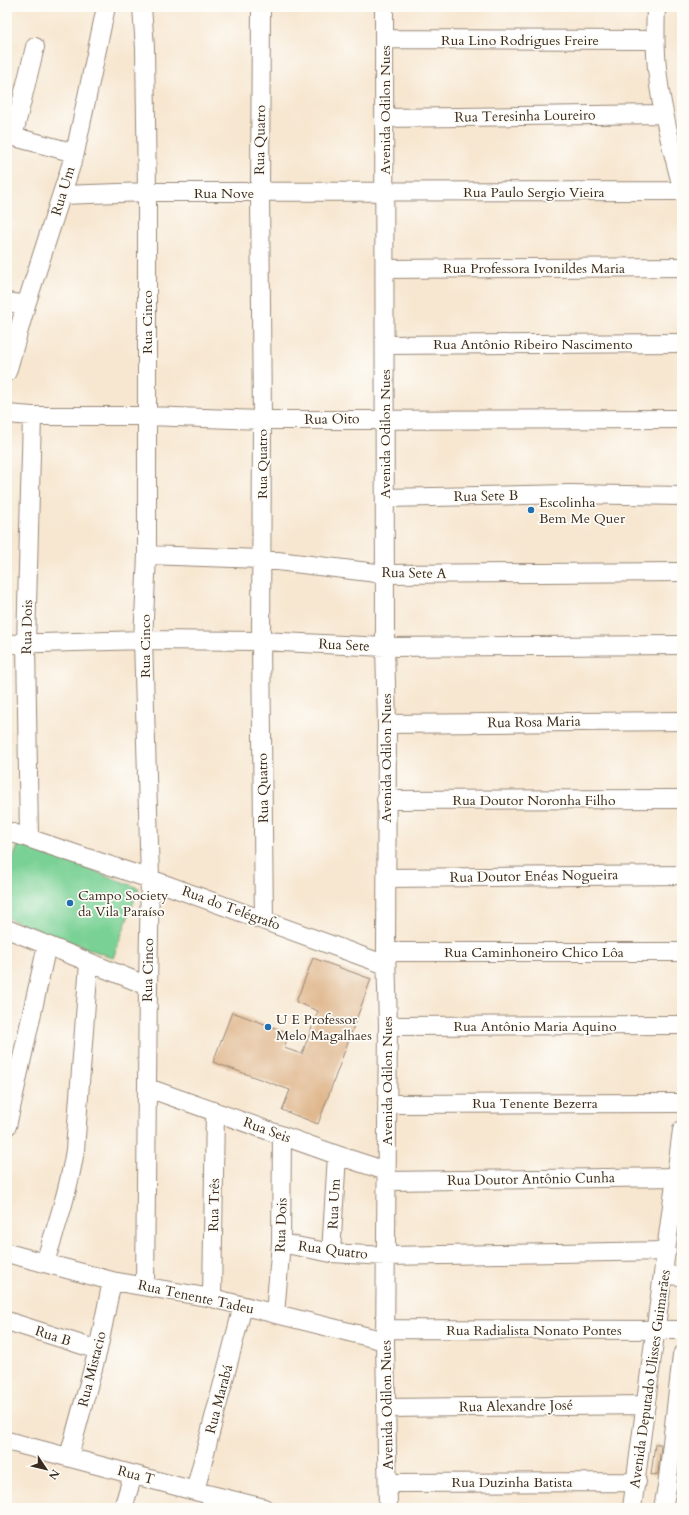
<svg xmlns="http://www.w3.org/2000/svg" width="689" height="1515" viewBox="0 0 689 1515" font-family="Cardo,serif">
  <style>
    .pitch { fill: #7ad195; stroke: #5a7e5a }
    .building { fill: #dfb68b }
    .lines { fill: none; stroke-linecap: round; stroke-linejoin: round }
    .minor-casing { stroke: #998878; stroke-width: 20 }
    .minor { stroke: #fff; stroke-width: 18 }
    .poi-dot { fill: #1f6fb2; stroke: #fdfcf7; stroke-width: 1.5 }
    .labels { text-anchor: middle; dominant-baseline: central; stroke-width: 3.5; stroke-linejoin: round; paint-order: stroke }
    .street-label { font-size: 14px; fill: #3b2a1e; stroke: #fdfcf7 }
    .poi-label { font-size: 14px; fill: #3b2a1e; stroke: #fdfcf7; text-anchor: start }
  </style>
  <rect width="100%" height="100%" fill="#fdfcf7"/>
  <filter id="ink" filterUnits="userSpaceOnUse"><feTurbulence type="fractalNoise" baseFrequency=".025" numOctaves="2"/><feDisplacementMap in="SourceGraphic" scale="8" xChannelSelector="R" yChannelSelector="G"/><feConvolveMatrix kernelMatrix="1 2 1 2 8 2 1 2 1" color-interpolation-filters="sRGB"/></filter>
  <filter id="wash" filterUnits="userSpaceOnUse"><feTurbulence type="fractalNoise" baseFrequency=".012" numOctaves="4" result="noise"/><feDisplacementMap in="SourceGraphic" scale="16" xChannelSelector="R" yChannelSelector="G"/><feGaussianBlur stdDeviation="0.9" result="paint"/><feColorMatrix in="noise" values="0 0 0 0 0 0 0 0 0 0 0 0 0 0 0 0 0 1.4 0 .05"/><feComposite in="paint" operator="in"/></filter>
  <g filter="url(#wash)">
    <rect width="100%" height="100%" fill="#f7e7d1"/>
    <path class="pitch" d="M19 843 139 888 113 958 7 918V875Z"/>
    <g id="blocks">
      <path class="building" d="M313 958 371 979 318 1124 282 1110 290 1090 213 1062 232 1012 289 1033 284 1048 302 1054 318 1011 296 1002Z
        M655 1444H661L658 1474 651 1475Z"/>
    </g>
  </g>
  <g filter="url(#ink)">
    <use href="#blocks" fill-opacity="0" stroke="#998878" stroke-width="1"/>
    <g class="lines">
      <defs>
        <path id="minor" d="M142 7 145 48 147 192V555L143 640 150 879 148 986 145 1286
          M261 7 260 193 262 420 261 641 264 921
          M384 7 385 647 387 724 386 952 388 1026 385 1341 388 1508
          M656 7C655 31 655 54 658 77 662 114 673 151 682 188
          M384 39 655 40
          M385 118 664 114
          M7 135 75 153
          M13 137 35 47
          M62 195 147 192 682 191
          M385 269 682 267
          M7 302 26 305
          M385 345 682 343
          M7 372 26 305 75 153 106 7
          M7 414 32 416H147L262 420 682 419
          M386 498 570 494 682 496
          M147 555 261 559 385 574 682 572
          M7 644 143 640 261 641 385 647 682 645
          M387 724 682 721
          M386 800 682 799
          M7 831 150 879 386 965
          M29 838 26 644 32 416
          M387 878 682 875
          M7 929 148 986
          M386 952H682
          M388 1026 682 1025
          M148 1088 337 1155 386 1171
          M387 1104 682 1103
          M7 1126 47 945
          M387 1181 676 1177
          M281 1243 331 1253 386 1256 667 1251
          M7 1253 112 1281 212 1298 385 1341
          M331 1253 337 1155
          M45 1262C57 1225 69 1189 75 1150L89 963
          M664 1275 682 1276
          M212 1298 215 1112
          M275 1314 281 1243 282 1136
          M7 1321 98 1350
          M385 1329 682 1330
          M387 1408 646 1405
          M7 1441 195 1491 264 1508
          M69 1456 98 1350 112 1281
          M388 1483 637 1482
          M195 1491 243 1306
          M123 1508 133 1475
          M632 1508 682 1130
          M663 1508 667 1487 682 1355"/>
      </defs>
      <use href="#minor" class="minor-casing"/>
      <use href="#minor" class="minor"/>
    </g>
  </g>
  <g class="poi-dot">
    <circle cx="531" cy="510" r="4"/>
    <circle cx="70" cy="903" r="4"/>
    <circle cx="268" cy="1027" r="4"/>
  </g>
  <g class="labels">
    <g class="street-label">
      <text x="520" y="40">Rua Lino Rodrigues Freire</text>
      <text transform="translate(385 110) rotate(-90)">Avenida Odilon Nues</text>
      <text transform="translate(525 116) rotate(-1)">Rua Teresinha Loureiro</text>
      <text transform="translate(260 140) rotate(-89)">Rua Quatro</text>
      <text transform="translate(63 191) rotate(-73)">Rua Um</text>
      <text x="534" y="192">Rua Paulo Sergio Vieira</text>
      <text x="224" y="193">Rua Nove</text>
      <text x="534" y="268">Rua Professora Ivonildes Maria</text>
      <text transform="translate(147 322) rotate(-90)">Rua Cinco</text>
      <text x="533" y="344">Rua Antônio Ribeiro Nascimento</text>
      <text transform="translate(332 419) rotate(-1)">Rua Oito</text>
      <text transform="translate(385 434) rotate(-90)">Avenida Odilon Nues</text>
      <text transform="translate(262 464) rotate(-90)">Rua Quatro</text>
      <text transform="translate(486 496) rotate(-1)">Rua Sete B</text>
      <text transform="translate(414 573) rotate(1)">Rua Sete A</text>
      <text transform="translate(27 627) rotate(-89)">Rua Dois</text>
      <text transform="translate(344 645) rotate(3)">Rua Sete</text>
      <text transform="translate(145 646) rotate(-90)">Rua Cinco</text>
      <text transform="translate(534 722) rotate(-1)">Rua Rosa Maria</text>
      <text transform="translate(386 758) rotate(-90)">Avenida Odilon Nues</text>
      <text transform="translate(263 788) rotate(-91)">Rua Quatro</text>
      <text x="534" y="800">Rua Doutor Noronha Filho</text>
      <text transform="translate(534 876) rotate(-1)">Rua Doutor Enéas Nogueira</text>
      <text transform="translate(231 908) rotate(20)">Rua do Telégrafo</text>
      <text x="534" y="952">Rua Caminhoneiro Chico Lôa</text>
      <text transform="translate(148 970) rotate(-89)">Rua Cinco</text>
      <text x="535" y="1026">Rua Antônio Maria Aquino</text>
      <text transform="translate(387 1081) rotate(-90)">Avenida Odilon Nues</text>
      <text x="535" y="1103">Rua Tenente Bezerra</text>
      <text transform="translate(267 1130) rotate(20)">Rua Seis</text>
      <text transform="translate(531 1179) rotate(-1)">Rua Doutor Antônio Cunha</text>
      <text transform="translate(334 1204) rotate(-87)">Rua Um</text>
      <text transform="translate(214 1205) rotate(-89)">Rua Três</text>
      <text transform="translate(281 1225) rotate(-88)">Rua Dois</text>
      <text transform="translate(333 1250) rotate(7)">Rua Quatro</text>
      <text transform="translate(196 1297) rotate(12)">Rua Tenente Tadeu</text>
      <text x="534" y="1330">Rua Radialista Nonato Pontes</text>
      <text transform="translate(53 1336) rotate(18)">Rua B</text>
      <text transform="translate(92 1369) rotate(-76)">Rua Mistacio</text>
      <text transform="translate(650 1379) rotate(-82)">Avenida Deputado Ulisses Guimarães</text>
      <text transform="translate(219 1399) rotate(-75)">Rua Marabá</text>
      <text transform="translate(387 1405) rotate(-91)">Avenida Odilon Nues</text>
      <text transform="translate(516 1406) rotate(-1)">Rua Alexandre José</text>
      <text transform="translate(136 1475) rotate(15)">Rua T</text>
      <text x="512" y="1482">Rua Duzinha Batista</text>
    </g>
    <g class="poi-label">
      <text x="539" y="502">Escolinha<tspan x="539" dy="16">Bem Me Quer</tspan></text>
      <text x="78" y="895">Campo Society<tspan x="78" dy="16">da Vila Paraíso</tspan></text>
      <text x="276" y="1019">U E Professor<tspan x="276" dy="16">Melo Magalhaes</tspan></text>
    </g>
  </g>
  <rect width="689" height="1515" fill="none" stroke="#fdfcf7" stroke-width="24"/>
  <g transform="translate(46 1469) rotate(125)" stroke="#fdfcf7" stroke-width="3" paint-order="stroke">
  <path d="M0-3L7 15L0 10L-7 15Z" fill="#3b2a1e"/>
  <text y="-6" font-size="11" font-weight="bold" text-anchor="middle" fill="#3b2a1e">N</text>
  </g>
</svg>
